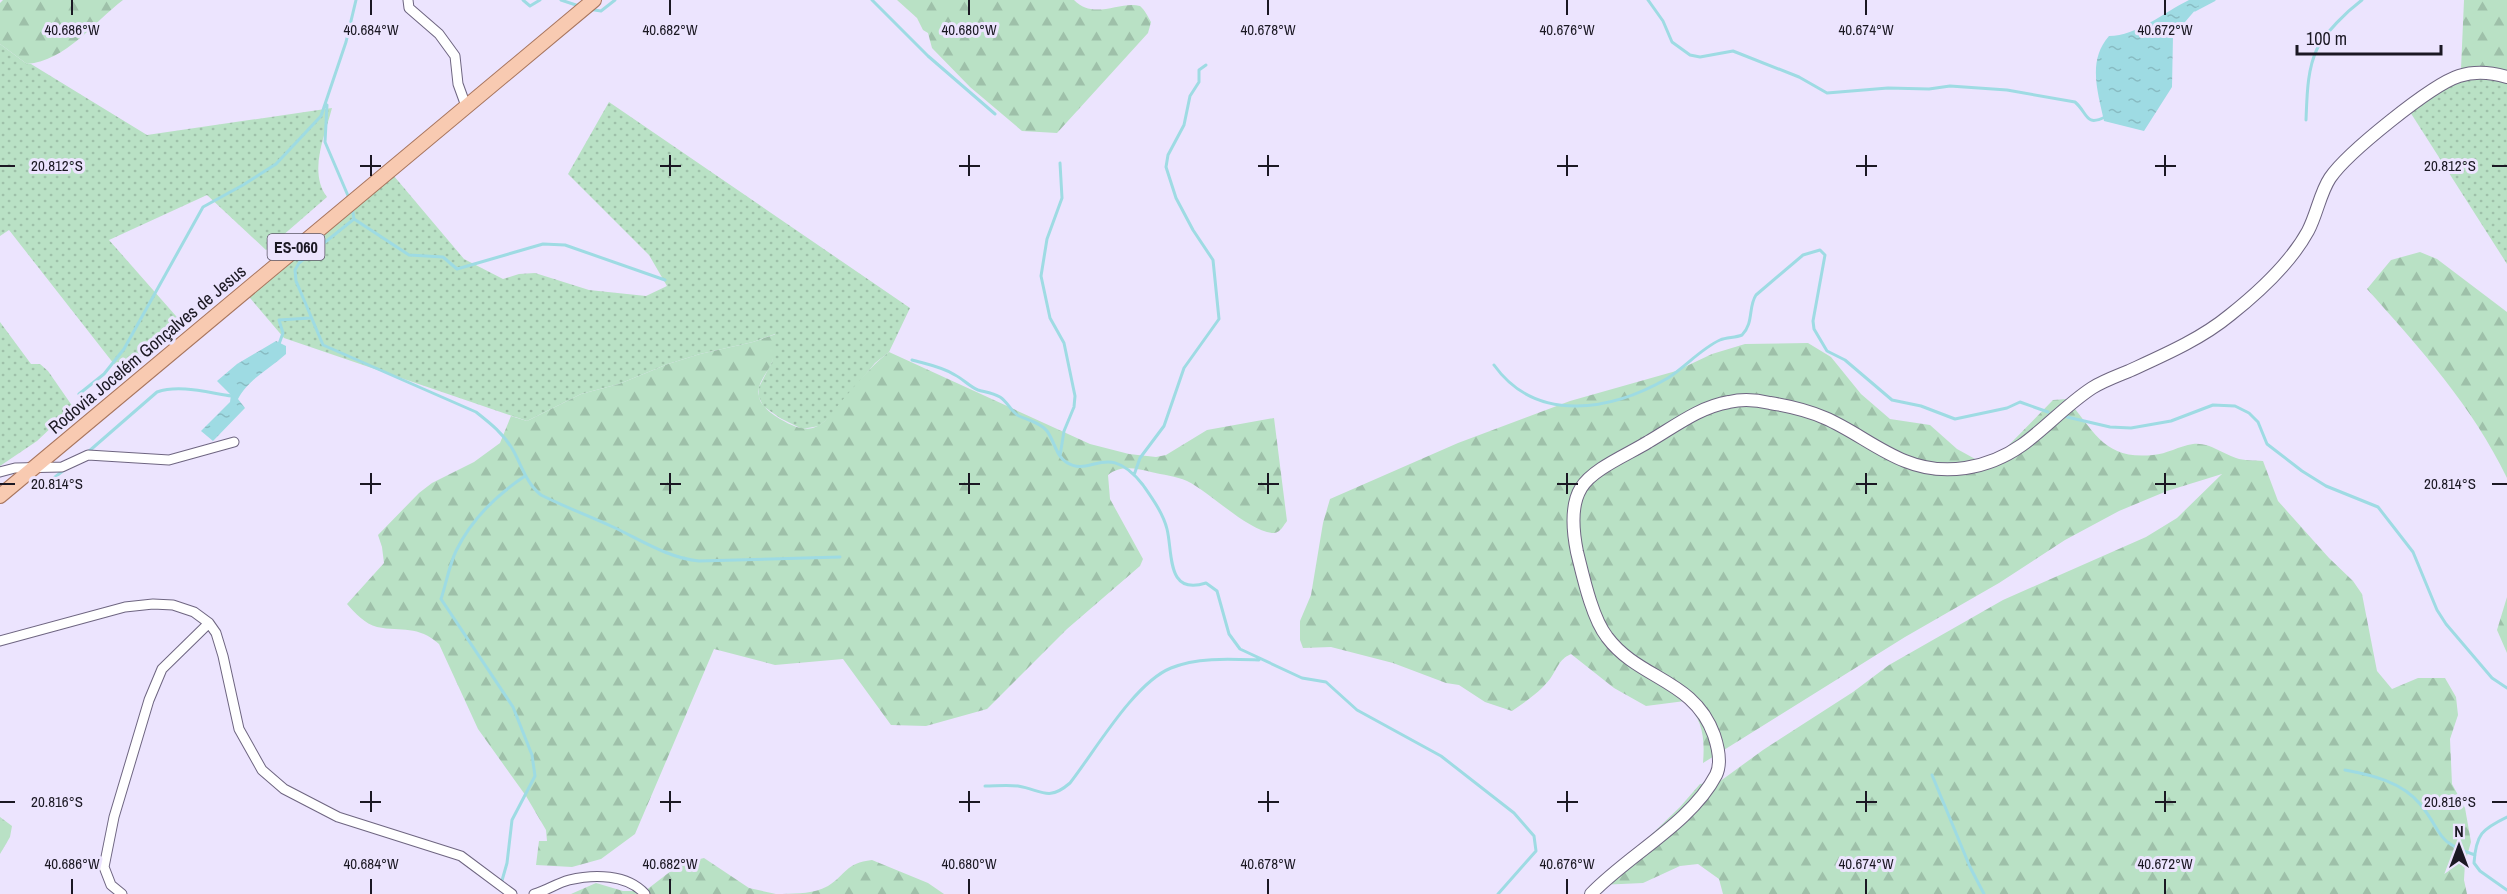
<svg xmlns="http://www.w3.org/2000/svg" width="2507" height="894" viewBox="0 0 2507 894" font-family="'Archivo Narrow',sans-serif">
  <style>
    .green { fill: url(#green-dots) }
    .forest { fill: url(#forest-firs) }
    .water { fill: url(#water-ripples) }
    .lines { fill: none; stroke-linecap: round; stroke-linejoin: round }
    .stream { stroke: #9edbe3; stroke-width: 3 }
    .street-casing { stroke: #6e6581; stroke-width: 11 }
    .secondary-casing { stroke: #6e6581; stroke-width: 14 }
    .primary-casing { stroke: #a8755e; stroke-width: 16 }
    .street { stroke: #fff; stroke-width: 9 }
    .secondary { stroke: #fff; stroke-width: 12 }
    .primary { stroke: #f8cab1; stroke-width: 14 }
    .ticks { fill: none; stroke: #1b1823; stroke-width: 2 }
    .labels { text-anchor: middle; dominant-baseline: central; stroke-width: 6; stroke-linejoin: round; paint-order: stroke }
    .shield { fill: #ece4fe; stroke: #5a5565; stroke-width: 1.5 }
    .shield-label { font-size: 16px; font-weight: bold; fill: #1b1823 }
    .street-label { font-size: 18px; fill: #1b1823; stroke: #ece4fe }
    .ticks-label { font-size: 15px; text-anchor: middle; fill: #1b1823; stroke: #ece4fe; stroke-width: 6; stroke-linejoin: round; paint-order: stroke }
  </style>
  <defs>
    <pattern id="green-dots" width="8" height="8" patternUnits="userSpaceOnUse" patternTransform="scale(1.5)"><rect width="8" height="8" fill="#b9e1c5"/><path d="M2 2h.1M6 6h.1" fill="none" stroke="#9ec0a9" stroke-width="1.8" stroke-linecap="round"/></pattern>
    <pattern id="forest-firs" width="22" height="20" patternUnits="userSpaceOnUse" patternTransform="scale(1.5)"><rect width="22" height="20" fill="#b9e1c5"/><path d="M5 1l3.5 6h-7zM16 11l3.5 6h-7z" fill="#9ec0a9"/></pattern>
    <pattern id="water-ripples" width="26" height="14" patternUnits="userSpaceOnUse" patternTransform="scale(1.5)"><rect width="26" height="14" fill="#9edbe3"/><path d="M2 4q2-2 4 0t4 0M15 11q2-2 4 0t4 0" fill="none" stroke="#88bbc2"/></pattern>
  </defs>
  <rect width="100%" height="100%" fill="#ece4fe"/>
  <path class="green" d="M0 44 27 64H31L147 135 332 108C325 135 308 172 327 197L266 250 207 195 109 240 183 324 121 373 9 230 0 236Z
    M2465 68 2496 69 2507 74V264L2405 104Z
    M609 102 910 308 889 352 875 363 832 415 819 426 802 429 780 418 763 406 759 397V387L772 362 775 334 753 342 700 354 668 364 619 384 581 394 527 421 284 338 250 298 233 300 388 169 464 259 503 279 519 274 535 273 589 290 646 296 667 286 649 255 568 174Z
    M0 322 31 364H40L48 371 73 407 37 441 0 466Z"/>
  <path class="forest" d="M3 0H123C94 22 66 61 27 64L0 44V3Z
    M897 0H1074C1094 21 1121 0 1140 6 1145 10 1148 17 1151 22L1148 33 1057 133 1022 131 970 87 932 48 928 33 923 30 917 18Z
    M2464 0H2507V74L2495 69H2461Z
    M2420 252 2437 259 2507 312V478C2473 407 2420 348 2367 289L2391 260Z
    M776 334C775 343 775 353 772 362 768 373 756 383 759 396 760 406 772 414 780 419 819 442 824 420 847 395 860 380 873 364 889 352L1090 444 1129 454 1156 457 1166 455 1207 430 1274 418 1287 521C1283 526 1281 532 1274 533 1250 533 1210 492 1187 481 1176 476 1163 475 1151 472 1136 468 1120 465 1108 475L1110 499 1143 559 1140 566 1067 629 987 709 926 726 891 725 843 659 775 665 714 649 635 834 601 859 572 867 536 865 539 841H547L546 830 526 796 478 729 439 644C418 625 402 632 377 627 365 624 355 613 347 604L384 563 382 547 378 535 419 493 432 483 474 462 500 443 511 416 527 421 581 394 619 384 668 364 700 354 753 342Z
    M1808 343 1831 357 1861 394 1890 419 1930 425 1957 449 1977 460 2006 448 2053 400 2067 399C2095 432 2104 460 2153 455 2167 454 2179 446 2193 444 2209 442 2221 453 2236 458 2244 461 2254 460 2263 461L2278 501 2329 558 2353 581 2362 594 2377 671 2392 689 2418 678H2445L2456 697 2458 715 2450 739 2452 784 2465 808 2471 842 2465 863 2464 880 2467 894H1723L1719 879 1698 864 1680 866 1643 883 1599 885 1680 807 1700 784 1719 782 1763 750 1853 692 1889 665 2003 600 2146 537 2177 518 2222 474 2167 491 2119 511 2065 540 1999 583 1905 637 1703 763C1705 738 1703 720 1685 701L1646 706 1614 688 1571 654C1558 660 1558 668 1550 679 1540 692 1525 702 1512 711L1485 702 1459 685 1446 683 1393 663 1331 647 1303 648 1300 640V621L1311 595 1323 523 1330 499 1458 443 1570 401 1676 371 1712 354 1745 344Z
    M2507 597V653L2497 630Z
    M0 817 12 826 10 837 0 854Z
    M704 858 749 888 776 894H571L596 883 623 891H645L680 864Z
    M872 860 928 883 944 894H782C798 893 814 894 828 886 847 874 845 863 872 860Z"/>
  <path class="water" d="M2189 0H2213L2197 8 2173 36 2172 87 2144 131 2104 121C2098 92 2087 61 2109 36 2137 36 2164 12 2189 0Z
    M276 341 286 346V354C270 369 248 379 238 399L245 408 213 441 201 431 230 402 231 395 217 381 237 364Z"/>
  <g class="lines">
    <path class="stream" d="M523 0 530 6 540 0
      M561 0 579 6
      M872 0 928 56 995 114
      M1648 0 1663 21 1672 42 1690 55 1700 57 1733 51 1799 77 1827 93 1888 88 1929 89 1950 86 2007 90 2075 102C2088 113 2085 127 2105 117
      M588 9 601 11 615 0
      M2195 10 2214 0
      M327 105 325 142 349 198
      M2306 120C2307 97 2307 70 2317 49 2326 32 2346 12 2362 0
      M352 207 354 219
      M354 219 299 263 295 270 296 281 323 345 476 412C490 423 504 434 513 450 522 466 526 483 541 495 565 507 589 516 613 527 641 540 668 558 699 561L840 557
      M354 219 409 255 443 257 457 269 543 244 565 245 665 280
      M279 344 283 333 279 320 310 318
      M912 360C926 364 943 367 955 375 963 379 970 387 978 390 985 392 993 393 1000 397 1008 402 1011 412 1019 416 1028 420 1041 423 1047 431 1054 440 1056 456 1066 462 1091 479 1107 439 1143 485 1152 498 1163 513 1167 529 1173 553 1166 596 1206 583L1217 591 1229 634 1240 649 1302 678 1326 682 1357 710 1441 756 1514 813 1534 836 1536 851 1498 894
      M1494 365C1537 425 1613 410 1668 378 1685 367 1702 348 1720 340 1727 337 1735 338 1742 335 1754 323 1748 307 1756 295L1803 255 1820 250 1825 255 1813 321 1814 329 1827 351 1845 360 1892 400 1921 406 1955 419 2007 408 2020 402 2048 412
      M79 394 104 374 124 349 203 207 243 185 276 164 321 116 346 42 356 0
      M2067 417 2110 427 2131 428 2171 421 2213 405 2235 406 2249 413 2258 422 2267 444 2302 471 2326 486 2378 507 2413 552 2437 610 2446 624 2492 678 2507 688
      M88 452 157 392C180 384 209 393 232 396
      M1060 456 1064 431 1074 407 1075 396 1064 343 1050 318 1041 276 1047 239 1062 198 1060 163
      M1134 475 1140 458 1164 426 1184 368 1219 319 1213 260 1193 230 1176 198 1166 167 1168 155 1184 125 1190 96 1199 82V70L1206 65
      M41 488 64 470
      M2345 770C2372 775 2402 782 2420 804 2444 833 2433 841 2475 855
      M1932 775 1970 867 1984 894
      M985 786C995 786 1007 785 1018 786 1042 790 1048 802 1070 783 1095 751 1134 683 1171 668 1197 657 1231 659 1259 660
      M2507 817C2482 829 2476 834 2474 863L2480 871 2507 890
      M501 884 507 863 512 820 535 776 532 755 513 707 441 599C446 584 449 566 456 551 471 520 498 494 525 476"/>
    <defs>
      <path id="street" d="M408 0 409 8 439 34 455 56 458 84 466 106
        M0 472 15 468 62 467 88 455 169 460 234 442
        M0 641 125 607 153 604 173 605 194 612 209 623 216 633 223 656 239 729 262 770 284 789 338 817 461 856 512 894
        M122 894 111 885 104 867 114 817 149 700 162 669 209 623
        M534 894C546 891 557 883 569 880 594 874 627 874 645 894"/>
      <path id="secondary" d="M1591 894C1628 855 1691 823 1716 775 1722 763 1718 747 1714 735 1694 679 1639 680 1607 637 1592 618 1583 576 1577 552 1573 532 1570 506 1581 488 1592 469 1629 454 1648 442 1674 427 1699 407 1729 402 1742 399 1757 400 1770 403 1789 406 1807 410 1825 418 1853 430 1877 450 1905 461 1944 477 1988 469 2022 445 2046 428 2066 405 2092 388 2103 381 2117 376 2129 371 2164 355 2201 339 2230 315 2259 292 2290 264 2308 231 2317 214 2320 193 2330 178 2347 153 2431 85 2459 76 2475 71 2490 72 2507 77"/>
      <path id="primary" d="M0 496 594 0"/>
    </defs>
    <use href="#street" class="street-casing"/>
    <use href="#secondary" class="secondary-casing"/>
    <use href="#primary" class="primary-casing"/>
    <use href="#street" class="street"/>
    <use href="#secondary" class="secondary"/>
    <use href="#primary" class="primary"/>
  </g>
  <path class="ticks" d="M72 0V15M371 0V15M670 0V15M969 0V15M1268 0V15M1567 0V15M1866 0V15M2165 0V15M371 155V176M670 155V176M969 155V176M1268 155V176M1567 155V176M1866 155V176M2165 155V176M0 166H15M360 166H381M660 166H681M959 166H980M1258 166H1279M1557 166H1578M1856 166H1877M2155 166H2176M2492 166H2507M371 473V494M670 473V494M969 473V494M1268 473V494M1567 473V494M1866 473V494M2165 473V494M0 484H15M360 484H381M660 484H681M959 484H980M1258 484H1279M1557 484H1578M1856 484H1877M2155 484H2176M2492 484H2507M371 791V812M670 791V812M969 791V812M1268 791V812M1567 791V812M1866 791V812M2165 791V812M0 802H15M360 802H381M660 802H681M959 802H980M1258 802H1279M1557 802H1578M1856 802H1877M2155 802H2176M2492 802H2507M72 879V894M371 879V894M670 879V894M969 879V894M1268 879V894M1567 879V894M1866 879V894M2165 879V894"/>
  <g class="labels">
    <rect class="shield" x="267.5" y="234" width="57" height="26" rx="4.5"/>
    <g class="shield-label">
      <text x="296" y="247">ES-060</text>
    </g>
    <g class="street-label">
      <text transform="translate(147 349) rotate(-40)">Rodovia Jocelém Gonçalves de Jesus</text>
    </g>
  </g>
  <g class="ticks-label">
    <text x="72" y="35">40.686°W</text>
    <text x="371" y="35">40.684°W</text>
    <text x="670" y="35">40.682°W</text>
    <text x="969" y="35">40.680°W</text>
    <text x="1268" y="35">40.678°W</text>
    <text x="1567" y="35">40.676°W</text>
    <text x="1866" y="35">40.674°W</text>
    <text x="2165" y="35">40.672°W</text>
    <text x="57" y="171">20.812°S</text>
    <text x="2450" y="171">20.812°S</text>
    <text x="57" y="489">20.814°S</text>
    <text x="2450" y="489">20.814°S</text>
    <text x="57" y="807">20.816°S</text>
    <text x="2450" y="807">20.816°S</text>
    <text x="72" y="869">40.686°W</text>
    <text x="371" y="869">40.684°W</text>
    <text x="670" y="869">40.682°W</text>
    <text x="969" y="869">40.680°W</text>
    <text x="1268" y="869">40.678°W</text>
    <text x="1567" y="869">40.676°W</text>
    <text x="1866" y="869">40.674°W</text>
    <text x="2165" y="869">40.672°W</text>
  </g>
  <g transform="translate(2459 846)" stroke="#ece4fe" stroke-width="4.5" paint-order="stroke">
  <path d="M0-4.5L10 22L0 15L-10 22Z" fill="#1b1823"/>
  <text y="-9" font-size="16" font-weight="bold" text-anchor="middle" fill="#1b1823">N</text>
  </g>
  <path d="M2297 45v9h144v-9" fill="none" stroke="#1b1823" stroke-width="3"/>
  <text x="2306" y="45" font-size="18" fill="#1b1823" stroke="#ece4fe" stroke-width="4.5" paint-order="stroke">100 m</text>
</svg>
